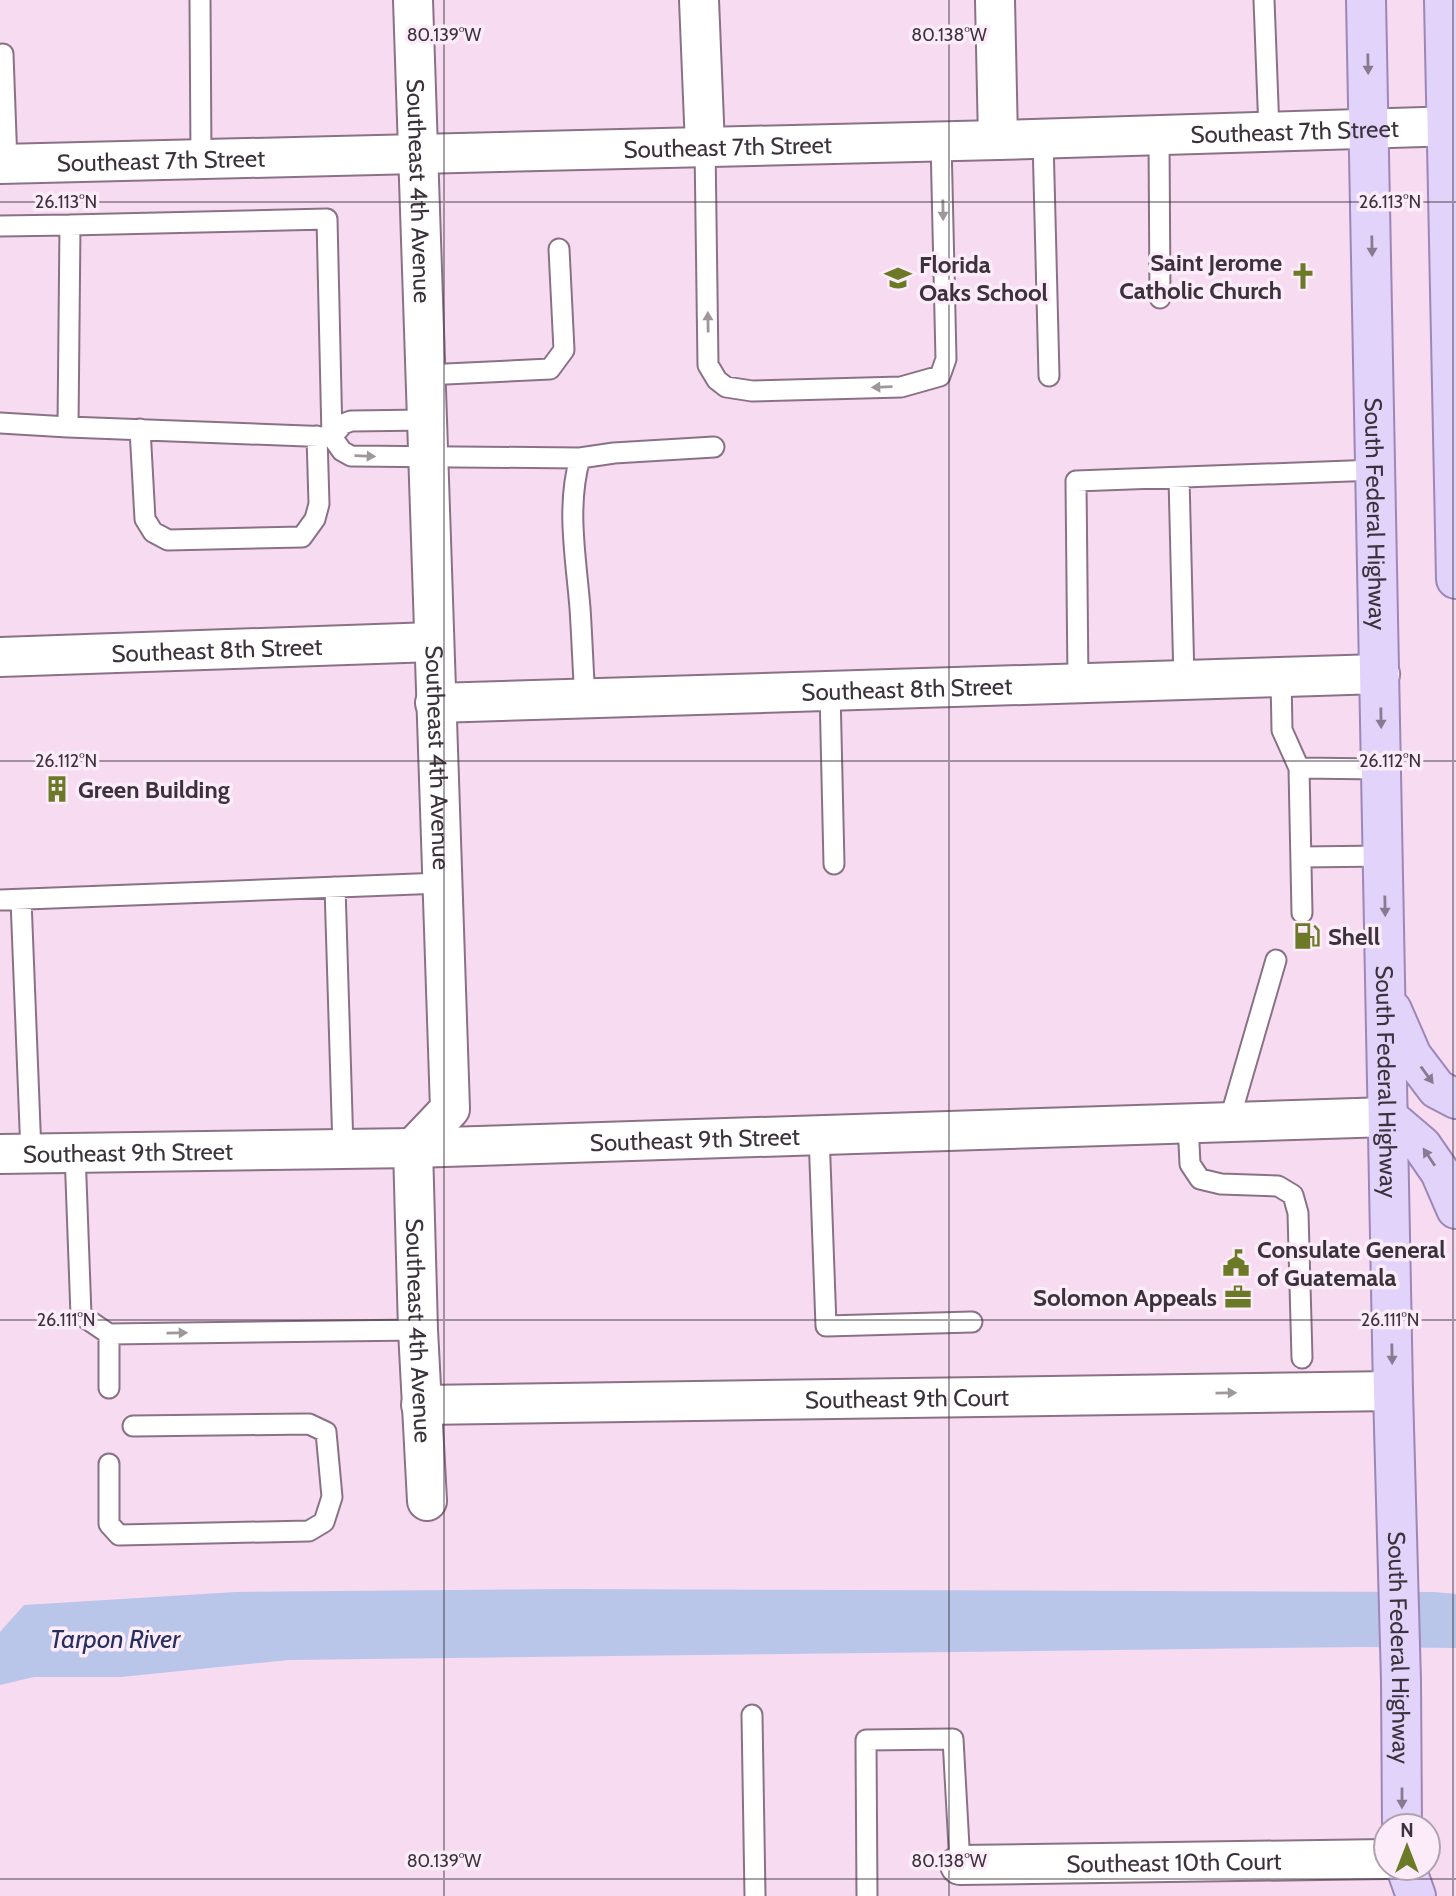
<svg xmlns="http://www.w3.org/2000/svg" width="1456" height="1896" viewBox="0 0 1456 1896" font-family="Cabin,sans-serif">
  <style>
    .water { fill: #bac5ea }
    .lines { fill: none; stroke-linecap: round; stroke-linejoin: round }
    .service-casing { stroke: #8a7286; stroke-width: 23 }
    .minor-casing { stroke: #8a7286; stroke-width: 42 }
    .primary-casing { stroke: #9c87b6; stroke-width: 42 }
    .service { stroke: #fff; stroke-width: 19 }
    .minor { stroke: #fff; stroke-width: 38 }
    .primary { stroke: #e2d3fb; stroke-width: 38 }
    .oneway { fill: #877a91 }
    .oneway2 { fill: #9e989d }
    .ticks { fill: none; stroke: #3c323b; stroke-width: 2; stroke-opacity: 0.45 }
    .labels { text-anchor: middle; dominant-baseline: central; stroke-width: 7; stroke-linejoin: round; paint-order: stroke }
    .street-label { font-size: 24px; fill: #3c323b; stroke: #fcecfa }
    .poi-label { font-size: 24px; font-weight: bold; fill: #3c323b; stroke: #fcecfa; text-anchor: start }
    .water-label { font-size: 26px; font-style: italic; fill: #26305f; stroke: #fcecfa }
    .ticks-label { font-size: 18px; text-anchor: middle; fill: #3c323b; stroke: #fcecfa; stroke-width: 7; stroke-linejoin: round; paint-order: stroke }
  </style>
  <rect width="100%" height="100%" fill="#f6dbf1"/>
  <path class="water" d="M571 1589 1434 1592 1456 1594V1648L1361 1647 289 1660 121 1677H34L0 1685V1632L24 1605 236 1592Z"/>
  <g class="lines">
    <defs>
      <path id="service" d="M200 0 201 159
        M1264 0 1269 131
        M3 54 7 164
        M1159 135 1160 298
        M1043 139 1049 376
        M705 146 708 365 717 380 726 387 752 391 901 387 940 376 946 359 941 141
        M327 219 332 437 68 427 70 225Z
        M0 226 70 225
        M425 375 550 369 564 350 559 249
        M426 420 351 421 343 424 332 437 342 451 351 456 580 458
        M0 423 68 427
        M140 429 145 519 153 532 168 540 302 537 315 519 319 504 317 436
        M1179 478 1184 680
        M1281 677 1282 730 1299 768 1302 913
        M1078 683 1076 481 1376 470
        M830 691 834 864
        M585 699C583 669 582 638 580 608 576 558 566 507 580 458L614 453 714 447
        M1299 768 1382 769
        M1301 857 1384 856
        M335 887 343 1148
        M0 900 442 883
        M21 900 31 1153
        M1229 1122 1276 960
        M1188 1123 1190 1164 1200 1179 1221 1184 1278 1186 1293 1195 1298 1213 1302 1358
        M819 1134 826 1326 972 1322
        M75 1152 81 1315 109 1334 418 1330
        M109 1388V1334
        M109 1464V1524L119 1535 309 1531 324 1522 332 1497 326 1432 309 1424 133 1426
        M752 1715 755 1896
        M867 1896 866 1740 953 1739 960 1865"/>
      <g id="minor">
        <path id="s1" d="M413 0 450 1109 413 1148 418 1330 427 1501"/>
        <path d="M699 0 705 146"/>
        <path d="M995 0 998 140"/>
        <path id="s2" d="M0 164 998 140 1456 126"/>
        <path id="s3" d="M0 657 433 642"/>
        <path id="s4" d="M435 703 1380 674"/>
        <path id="s5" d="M0 1154 413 1148 1388 1117"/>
        <path id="s6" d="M421 1405 1393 1391"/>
        <path id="s7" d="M960 1865 1386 1859"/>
      </g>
      <g id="primary">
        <path id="s8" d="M1366 0 1393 1391 1401 1681 1402 1826"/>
        <path d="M1444 0 1456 579"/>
        <path d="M1392 1010 1412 1056 1437 1089 1456 1099"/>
        <path d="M1388 1117 1422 1146 1440 1172 1456 1209"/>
        <path d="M1406 1868 1416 1896"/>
      </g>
    </defs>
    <use href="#service" class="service-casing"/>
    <use href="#minor" class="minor-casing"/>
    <use href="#primary" class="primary-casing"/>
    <use href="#service" class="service"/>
    <use href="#minor" class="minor"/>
    <use href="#primary" class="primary"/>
  </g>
  <defs><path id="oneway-solid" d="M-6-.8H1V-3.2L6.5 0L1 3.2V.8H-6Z" transform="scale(1.75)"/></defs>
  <g class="oneway">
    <use href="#oneway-solid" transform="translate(1368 64) rotate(89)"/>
    <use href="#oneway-solid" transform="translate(1372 246) rotate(89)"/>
    <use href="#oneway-solid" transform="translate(1381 718) rotate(89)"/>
    <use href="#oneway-solid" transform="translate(1385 906) rotate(89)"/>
    <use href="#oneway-solid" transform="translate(1427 1075) rotate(54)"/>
    <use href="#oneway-solid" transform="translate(1429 1157) rotate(-124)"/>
    <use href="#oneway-solid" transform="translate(1392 1354) rotate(89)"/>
    <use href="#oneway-solid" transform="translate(1402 1798) rotate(90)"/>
  </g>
  <g class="oneway2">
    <use href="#oneway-solid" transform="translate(943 210) rotate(89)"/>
    <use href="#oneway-solid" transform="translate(708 322) rotate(-91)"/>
    <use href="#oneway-solid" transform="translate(882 387) rotate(178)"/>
    <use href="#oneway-solid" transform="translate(365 456) rotate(2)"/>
    <use href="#oneway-solid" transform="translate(177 1333) rotate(-1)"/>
    <use href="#oneway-solid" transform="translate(1226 1393) rotate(-1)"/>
  </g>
  <path class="ticks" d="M444 0V1896M949 0V1896M1453 0V1896M0 202H1456M0 761H1456M0 1320H1456M0 1879H1456"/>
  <defs>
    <symbol id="church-bare" viewBox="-9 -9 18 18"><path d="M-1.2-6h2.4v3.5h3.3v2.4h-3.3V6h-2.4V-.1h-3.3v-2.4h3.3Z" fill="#6c7a27" stroke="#fcecfa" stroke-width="2.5" paint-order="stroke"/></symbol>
    <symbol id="school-bare" viewBox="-9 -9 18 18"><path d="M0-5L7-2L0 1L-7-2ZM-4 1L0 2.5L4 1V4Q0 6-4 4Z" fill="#6c7a27" stroke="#fcecfa" stroke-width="2.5" paint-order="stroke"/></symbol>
    <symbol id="building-bare" viewBox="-9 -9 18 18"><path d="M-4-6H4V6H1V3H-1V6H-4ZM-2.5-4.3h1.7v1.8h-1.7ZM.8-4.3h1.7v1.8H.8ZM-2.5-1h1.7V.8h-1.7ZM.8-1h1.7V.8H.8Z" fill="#6c7a27" stroke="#fcecfa" stroke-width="2.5" paint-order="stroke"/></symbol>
    <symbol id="fuel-bare" viewBox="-9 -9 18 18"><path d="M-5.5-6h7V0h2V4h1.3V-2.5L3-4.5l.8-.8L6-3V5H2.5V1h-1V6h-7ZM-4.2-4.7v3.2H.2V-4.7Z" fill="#6c7a27" stroke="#fcecfa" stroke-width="2.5" paint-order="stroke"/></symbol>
    <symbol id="civic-bare" viewBox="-9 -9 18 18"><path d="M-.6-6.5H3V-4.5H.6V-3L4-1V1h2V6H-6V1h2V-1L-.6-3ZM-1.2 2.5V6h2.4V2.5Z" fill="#6c7a27" stroke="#fcecfa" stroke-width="2.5" paint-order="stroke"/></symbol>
    <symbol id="office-bare" viewBox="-9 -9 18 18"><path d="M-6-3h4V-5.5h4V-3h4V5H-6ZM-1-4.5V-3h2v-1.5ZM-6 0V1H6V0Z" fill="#6c7a27" stroke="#fcecfa" stroke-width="2.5" paint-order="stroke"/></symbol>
  </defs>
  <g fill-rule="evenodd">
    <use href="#church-bare" x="1284" y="257" width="38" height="38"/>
    <use href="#school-bare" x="879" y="259" width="38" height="38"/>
    <use href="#building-bare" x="38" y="770" width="38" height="38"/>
    <use href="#fuel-bare" x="1288" y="917" width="38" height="38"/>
    <use href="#civic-bare" x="1217" y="1244" width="38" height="38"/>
    <use href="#office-bare" x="1219" y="1278" width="38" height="38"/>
  </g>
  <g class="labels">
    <g class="street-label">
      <text stroke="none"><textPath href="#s2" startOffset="1295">Southeast 7th Street</textPath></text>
      <text stroke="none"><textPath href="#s2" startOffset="728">Southeast 7th Street</textPath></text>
      <text stroke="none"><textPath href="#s2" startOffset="161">Southeast 7th Street</textPath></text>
      <text stroke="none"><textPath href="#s1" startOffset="191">Southeast 4th Avenue</textPath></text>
      <text stroke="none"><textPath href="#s8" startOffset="514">South Federal Highway</textPath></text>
      <text stroke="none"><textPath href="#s3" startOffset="217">Southeast 8th Street</textPath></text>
      <text stroke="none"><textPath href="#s4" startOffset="472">Southeast 8th Street</textPath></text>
      <text stroke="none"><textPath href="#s1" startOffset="758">Southeast 4th Avenue</textPath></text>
      <text stroke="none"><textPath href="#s8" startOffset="1082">South Federal Highway</textPath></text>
      <text stroke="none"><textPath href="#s5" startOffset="695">Southeast 9th Street</textPath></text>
      <text stroke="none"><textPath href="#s5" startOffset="128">Southeast 9th Street</textPath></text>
      <text stroke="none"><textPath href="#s1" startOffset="1346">Southeast 4th Avenue</textPath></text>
      <text stroke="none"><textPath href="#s6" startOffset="486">Southeast 9th Court</textPath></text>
      <text stroke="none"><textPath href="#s8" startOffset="1648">South Federal Highway</textPath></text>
      <text stroke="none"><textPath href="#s7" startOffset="214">Southeast 10th Court</textPath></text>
    </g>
    <g class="poi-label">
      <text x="1282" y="262" text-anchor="end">Saint Jerome<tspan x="1282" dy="28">Catholic Church</tspan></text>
      <text x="919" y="264">Florida<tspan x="919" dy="28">Oaks School</tspan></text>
      <text x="78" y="789">Green Building</text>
      <text x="1328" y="936">Shell</text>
      <text x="1257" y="1249">Consulate General<tspan x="1257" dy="28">of Guatemala</tspan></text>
      <text x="1217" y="1297" text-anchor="end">Solomon Appeals</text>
    </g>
    <g class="water-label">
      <text x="115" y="1639">Tarpon River</text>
    </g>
  </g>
  <g class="ticks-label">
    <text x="444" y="41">80.139°W</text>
    <text x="949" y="41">80.138°W</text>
    <text x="66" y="208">26.113°N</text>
    <text x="1390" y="208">26.113°N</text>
    <text x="66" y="767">26.112°N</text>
    <text x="1390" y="767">26.112°N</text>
    <text x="66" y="1326">26.111°N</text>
    <text x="1390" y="1326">26.111°N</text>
    <text x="444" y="1867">80.139°W</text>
    <text x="949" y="1867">80.138°W</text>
  </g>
  <g transform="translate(1407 1847)"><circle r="33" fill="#fcecfa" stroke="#afa2ae" stroke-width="2"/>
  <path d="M0-5L12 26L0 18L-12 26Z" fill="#6c7a27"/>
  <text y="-10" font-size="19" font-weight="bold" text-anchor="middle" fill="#3c323b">N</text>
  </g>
</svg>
